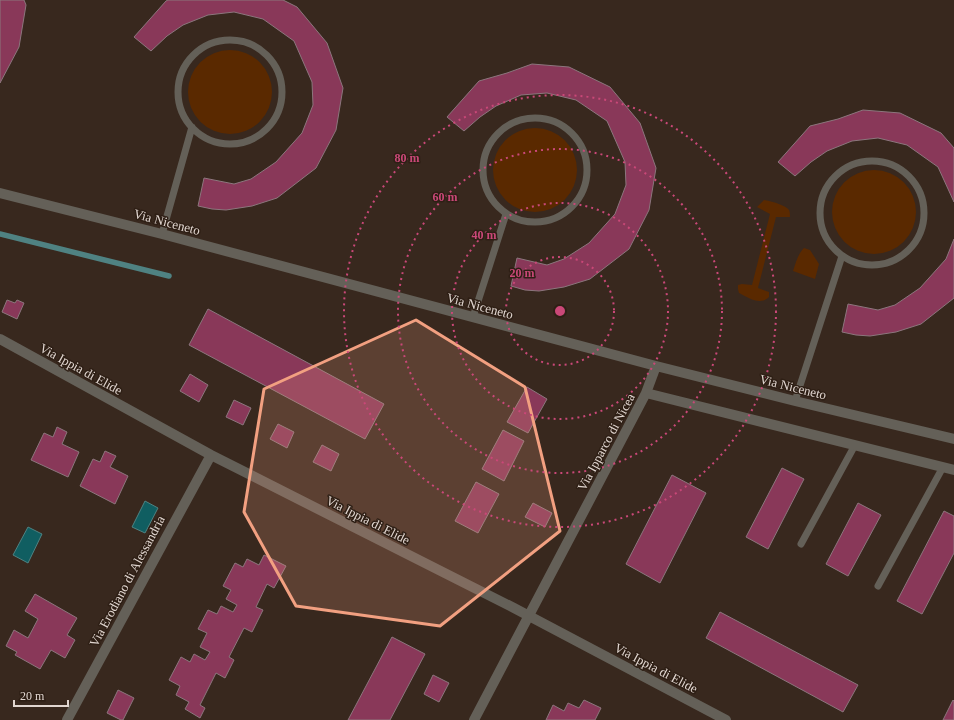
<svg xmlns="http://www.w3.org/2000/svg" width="954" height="720" viewBox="0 0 954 720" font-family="Georgia,serif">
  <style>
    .green { fill: #5a2900 }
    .water { fill: #105e61; stroke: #4f8282 }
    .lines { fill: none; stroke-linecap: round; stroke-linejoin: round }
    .stream { stroke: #4f8282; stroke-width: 5.5 }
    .building { fill: #893859; stroke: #8c767d }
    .service { stroke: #646058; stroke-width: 7 }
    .minor { stroke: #646058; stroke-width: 10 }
    .marked { fill: #f2a081; fill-opacity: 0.2; stroke: #f2a081; stroke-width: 3; stroke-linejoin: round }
    .ring { fill: none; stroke: #ca4878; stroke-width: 2; stroke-dasharray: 2 4 }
    .labels { text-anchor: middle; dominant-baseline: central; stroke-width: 3; stroke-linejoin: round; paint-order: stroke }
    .street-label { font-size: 13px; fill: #e1d6d0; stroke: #2e1f15 }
    .centre { fill: #ca4878; stroke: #2e1f15; stroke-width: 2 }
    .ring-label { font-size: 12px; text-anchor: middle; font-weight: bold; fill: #ca4878; stroke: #2e1f15; stroke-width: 3; stroke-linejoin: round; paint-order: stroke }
  </style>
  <rect width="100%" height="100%" fill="#38281e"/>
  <path class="green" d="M188 92a42 42 0 1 1 84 0a42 42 0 1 1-84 0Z
    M493 170a42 42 0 1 1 84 0a42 42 0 1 1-84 0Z
    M832 212a42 42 0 1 1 84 0a42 42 0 1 1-84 0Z
    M764 200C770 201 786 205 789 210 790 211 790 216 790 217H776L758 288 769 292V297C760 306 749 298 739 293L738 289V285L742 284 752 285 770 214 757 207Z
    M804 248 810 250 819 264 815 279 793 271C796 262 798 254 804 248Z"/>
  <path class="water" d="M145 501 158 508 145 533 132 527Z
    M28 527 42 534 28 563 13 555Z"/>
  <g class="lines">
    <path class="stream" d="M0 234 169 276"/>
  </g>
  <path class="building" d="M0 0H24L26 5 19 47 0 83Z
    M168 0H283L297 7 327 43 343 88 336 130 316 168 277 198 252 206 226 210 212 209 198 206 204 178 234 184 251 179 276 162 302 133 313 105 312 82 294 41 263 19 234 12 208 15 183 25 167 36 151 51 134 37 166 1Z
    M532 64 569 67 610 87 640 123 656 168 649 210 629 249 590 279 564 287 539 291 525 290 511 286 517 258 547 265 564 259 589 243 615 214 626 185 625 162 607 121 576 100 547 93 521 95 496 106 480 117 464 131 447 117 479 81 507 73Z
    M863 110 900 113 941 133 954 148V202L938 167 907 145 878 138 852 141 827 151 811 162 795 176 778 162 810 126 838 119Z
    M954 239V298L921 324 896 332 870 336 856 335 842 332 848 304 878 310 895 305 920 288 946 259Z
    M7 300 15 303 17 300 24 303 17 319 2 312Z
    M208 309 384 404 365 439 189 345Z
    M190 374 208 385 199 402 180 391Z
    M527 387 547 399 528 433 507 422Z
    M234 400 251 408 243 425 226 417Z
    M278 424 294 432 287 448 270 439Z
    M57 427 67 432 62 444 79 452 68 477 31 460 44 433 53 437Z
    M503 430 524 441 504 481 482 469Z
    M322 445 339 454 331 471 313 462Z
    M105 451 116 456 110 467 128 476 115 504 80 486 93 459 100 462Z
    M782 468 804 479 768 549 746 537Z
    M672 475 706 493 660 583 626 564Z
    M476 482 499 494 478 533 455 521Z
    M533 503 552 513 545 527 525 517Z
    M858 503 881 515 848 576 826 564Z
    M944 511 954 516V553L922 614 897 601Z
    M264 555 286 566 274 588 267 584 256 607 263 610 252 632 244 628 229 657 234 660 225 678 216 673 200 705 205 708 200 718 185 709 189 702 176 695 180 686 169 680 181 657 190 662 194 654 205 660 210 652 200 647 207 633 198 629 208 610 217 614 221 606 233 612 237 605 226 599 231 590 223 586 235 563 243 567 247 559 259 565Z
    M35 594 77 618 67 635 75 640 65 658 51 650 40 669 15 655 17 652 6 646 14 630 28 638 38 619 25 611Z
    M720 612 858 685 843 712 706 638Z
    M392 637 425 654 390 720H348Z
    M433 675 449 683 439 702 424 694Z
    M118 690 134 698 123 720H121L107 713Z
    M584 700 601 708 595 720H546L553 705 564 711 568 703 579 708Z
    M953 700 954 701V720H943Z"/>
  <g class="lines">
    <path class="service" d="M178 92a52 52 0 1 1 104 0a52 52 0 1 1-104 0Z
      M483 170a52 52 0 1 1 104 0a52 52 0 1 1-104 0Z
      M820 213a52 52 0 1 1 104 0a52 52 0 1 1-104 0Z
      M162 234 192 127
      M473 317 506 214
      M795 401 842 256
      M801 544 855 445
      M878 586 943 467"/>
    <path class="minor" d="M0 193 162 234 656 366 795 401 954 439
      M0 339 211 455 514 608 726 720
      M646 393 656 366
      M67 720 211 455
      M474 720 646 393 954 470"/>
  </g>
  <path class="marked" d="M416 320 525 387 560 531 440 626 296 606 244 512 264 389Z"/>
  <g class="ring">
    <circle cx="560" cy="311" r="54"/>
    <circle cx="560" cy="311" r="108"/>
    <circle cx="560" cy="311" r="162"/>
    <circle cx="560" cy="311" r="216"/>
  </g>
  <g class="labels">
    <g class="street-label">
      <text transform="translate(167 222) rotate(15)">Via Niceneto</text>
      <text transform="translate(480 306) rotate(15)">Via Niceneto</text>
      <text transform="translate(81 369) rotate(29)">Via Ippia di Elide</text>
      <text transform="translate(793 387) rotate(14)">Via Niceneto</text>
      <text transform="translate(606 442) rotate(-62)">Via Ipparco di Nicea</text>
      <text transform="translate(368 520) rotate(27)">Via Ippia di Elide</text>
      <text transform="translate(127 581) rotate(-62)">Via Erodiano di Alessandria</text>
      <text transform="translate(656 668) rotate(28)">Via Ippia di Elide</text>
    </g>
  </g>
  <circle cx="560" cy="311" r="6" class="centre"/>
  <g class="ring-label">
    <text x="407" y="162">80 m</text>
    <text x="445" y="201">60 m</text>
    <text x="484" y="239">40 m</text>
    <text x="522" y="277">20 m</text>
  </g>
  <path d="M14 700v6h54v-6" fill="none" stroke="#e1d6d0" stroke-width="2"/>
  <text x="20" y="700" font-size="12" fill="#e1d6d0" stroke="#2e1f15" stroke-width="3" paint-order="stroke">20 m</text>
</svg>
